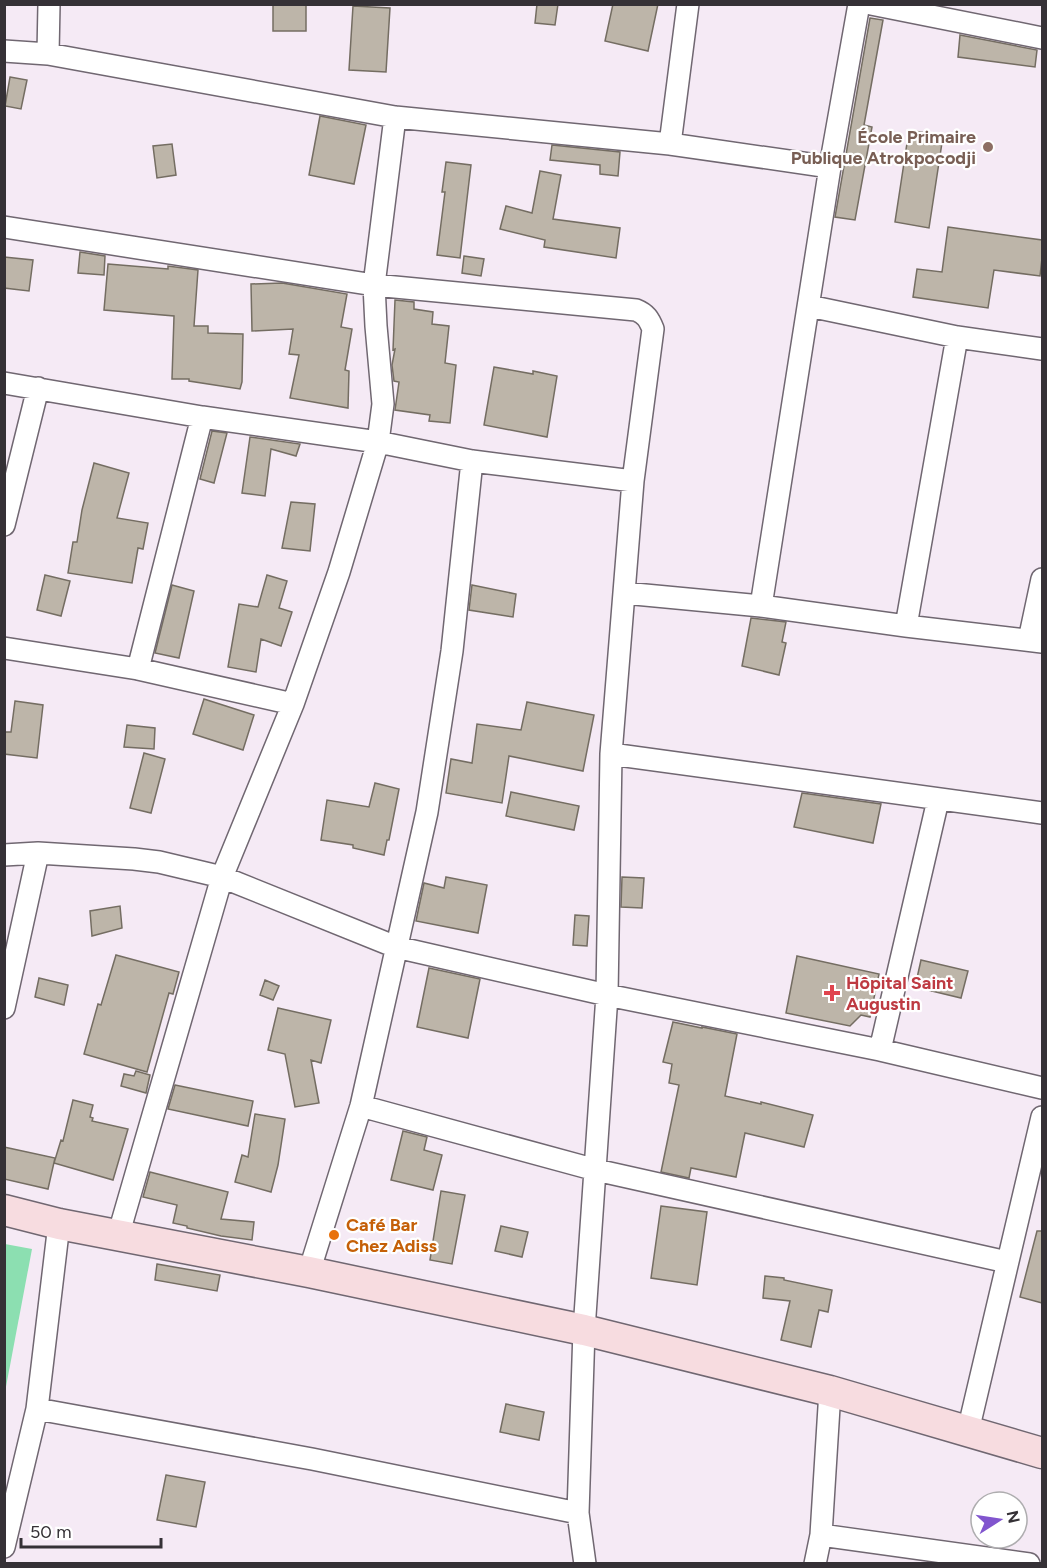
<svg xmlns="http://www.w3.org/2000/svg" width="1047" height="1568" viewBox="0 0 1047 1568" font-family="Figtree,sans-serif">
  <style>
    .green { fill: #8cdfb1 }
    .building { fill: #bdb5a9; stroke: #746d62; stroke-width: 1.5 }
    .lines { fill: none; stroke-linecap: round; stroke-linejoin: round }
    .street-casing { stroke: #706771; stroke-width: 24 }
    .secondary-casing { stroke: #706771; stroke-width: 33 }
    .street { stroke: #fff; stroke-width: 21 }
    .secondary { stroke: #f7dce0; stroke-width: 30 }
    .education-dot { fill: #8d6e63; stroke: #fff; stroke-width: 2 }
    .health-dot { fill: #e0444e; stroke: #fff; stroke-width: 2 }
    .food-dot { fill: #e8710a; stroke: #fff; stroke-width: 2 }
    .labels { text-anchor: middle; dominant-baseline: central; stroke-width: 4.5; stroke-linejoin: round; paint-order: stroke }
    .education-label { font-size: 18px; font-weight: bold; fill: #785e54; stroke: #fff; text-anchor: end }
    .health-label { font-size: 18px; font-weight: bold; fill: #be3a42; stroke: #fff; text-anchor: start }
    .food-label { font-size: 18px; font-weight: bold; fill: #c56008; stroke: #fff; text-anchor: start }
  </style>
  <rect width="100%" height="100%" fill="#f5eaf5"/>
  <path class="green" d="M5 1244 32 1249 5 1392 4 1244Z"/>
  <path class="building" d="M273 4H306V31H273Z
    M537 4H558L555 25 535 23Z
    M613 4H658L648 51 605 41Z
    M353 6 390 8 386 72 349 70Z
    M870 18 883 20 864 125 872 127 855 220 835 217Z
    M960 35 1037 50 1035 67 958 57Z
    M10 77 27 80 21 109 5 106Z
    M320 116 366 125 354 184 309 175Z
    M909 130 943 136 929 228 895 222Z
    M172 144 176 175 157 178 153 146Z
    M552 145 620 152 618 176 600 174V165L550 160Z
    M446 162 471 165 460 258 437 255 445 192H442Z
    M540 171 561 175 553 219 620 228 616 258 544 247 545 240 500 229 506 206 532 213Z
    M948 227 1042 240V258L1040 276 994 270 988 308 913 297 917 269 942 272Z
    M80 252 105 256 104 275 78 273Z
    M464 256 484 259 481 276 462 273Z
    M4 257 33 260 29 291 4 288Z
    M108 264 168 269V266L198 270 194 326H208V333L243 334 242 382 240 389 189 381V379H172L174 316 104 310Z
    M282 283 347 294 341 327 352 329 345 370 349 371 348 408 290 398 299 355 289 354 293 329 252 331 251 284Z
    M395 300 414 302V309L433 312 432 324 449 326 445 363 456 365 450 423 429 421 430 415 395 410 399 382 394 381 392 365 395 349 393 350Z
    M494 367 533 374V371L557 376 547 437 484 425Z
    M212 431 227 433 214 483 200 479Z
    M250 437 300 444 296 456 271 449 265 496 242 493Z
    M94 463 129 473 117 518 148 523 143 549 138 548 132 583 68 573 73 542H77L82 510Z
    M291 502 315 504 310 551 282 548Z
    M45 575 70 581 61 616 37 610Z
    M267 575 287 581 279 608 292 612 281 646 261 639 256 672 228 667 239 604 258 607Z
    M172 585 194 591 179 658 155 653Z
    M472 585 516 594 513 617 469 610Z
    M751 618 786 622 782 642 786 643 779 675 742 666Z
    M204 699 254 715 243 750 193 734Z
    M15 701 43 705 37 758 4 754V732H11Z
    M527 702 594 715 583 771 509 756 502 803 446 793 451 759 472 763 477 724 521 730Z
    M127 725 155 728 154 749 124 747Z
    M144 753 165 759 151 813 130 808Z
    M375 783 399 789 389 840H387L384 855 353 848V845L321 840 327 800 369 807Z
    M511 792 579 806 574 830 506 816Z
    M802 793 881 804 873 843 794 827Z
    M446 877 487 885 478 933 416 921 424 883 444 888Z
    M622 877 644 878 642 908 621 907Z
    M120 906 122 928 92 936 90 911Z
    M575 915 589 916 587 946 573 945Z
    M116 955 179 972 173 994 169 993 147 1072 84 1054 98 1004 101 1005Z
    M797 956 879 974 870 1017 861 1015 850 1026 786 1013Z
    M921 960 968 971 961 998 915 987Z
    M429 968 480 979 468 1038 417 1027Z
    M39 978 68 985 64 1005 35 997Z
    M265 980 279 986 273 1000 260 995Z
    M278 1008 331 1020 321 1063 311 1060 319 1103 295 1107 285 1054 268 1050Z
    M673 1022 702 1028V1027L737 1034 725 1096 761 1104V1102L813 1115 804 1147 745 1133 736 1177 691 1168 689 1178 661 1172 679 1085 669 1083 672 1064 663 1062Z
    M136 1071 150 1075 146 1093 121 1086 124 1074 134 1076Z
    M175 1085 253 1101 248 1126 168 1109Z
    M73 1100 93 1105 90 1117 93 1118 92 1121 128 1129 113 1180 54 1163 61 1140 63 1141Z
    M255 1114 285 1119 278 1165 271 1192 235 1182 242 1155 248 1157Z
    M403 1131 427 1137 424 1150 442 1155 433 1190 391 1180Z
    M4 1147 55 1158 48 1189 4 1179Z
    M150 1172 228 1192 221 1219 254 1222 252 1240 221 1236 187 1228V1226L173 1223 177 1205 143 1197Z
    M441 1191 465 1195 452 1264 430 1260Z
    M661 1206 707 1212 697 1285 651 1278Z
    M501 1226 528 1232 522 1257 495 1251Z
    M1037 1231H1042V1303L1020 1297Z
    M157 1264 220 1275 217 1291 155 1280Z
    M765 1276 784 1278V1280L832 1290 828 1312 819 1310 811 1347 781 1340 790 1301 763 1298Z
    M506 1404 544 1412 539 1440 500 1432Z
    M166 1475 205 1482 196 1527 157 1520Z"/>
  <g class="lines">
    <defs>
      <path id="street" d="M871 4 1042 38
        M4 51 48 54 395 117 670 144 830 167
        M48 54 49 4
        M670 144 688 4
        M4 227 374 285 636 310C646 314 649 319 653 329L633 481 611 754 607 995 584 1330 578 1513 585 1564
        M809 306 957 337 1042 349
        M4 383 202 417 378 442 472 461 633 481
        M4 525 38 388
        M624 593 761 606 906 626 1042 642
        M761 606 830 167 859 4
        M906 626 957 337
        M1029 640 1042 579
        M4 648 138 669 293 704
        M138 669 202 417
        M611 754 1042 813
        M4 855 38 853 134 859 159 862 222 877 396 947 607 995 880 1050 1042 1088
        M4 1008 38 853
        M880 1050 938 800
        M361 1106 596 1170 1007 1262
        M118 1236 222 877 293 704 339 572 378 442 383 404 376 326 374 285 395 117
        M309 1272 361 1106 427 812 452 651 472 461
        M37 1409 312 1459 578 1513
        M968 1431 1042 1117
        M821 1535 1029 1564
        M4 1547 37 1409 59 1224
        M815 1564 821 1535 830 1391"/>
      <path id="secondary" d="M4 1210 59 1224 309 1272 584 1330 830 1391 1042 1453"/>
    </defs>
    <use href="#street" class="street-casing"/>
    <use href="#secondary" class="secondary-casing"/>
    <use href="#street" class="street"/>
    <use href="#secondary" class="secondary"/>
  </g>
  <circle class="education-dot" cx="988" cy="147" r="6"/>
  <path class="health-dot" d="M829 984h6v6h6v6h-6v6h-6v-6h-6v-6h6z"/>
  <circle class="food-dot" cx="334" cy="1235" r="6"/>
  <g class="labels">
    <g class="education-label">
      <text x="976" y="137">École Primaire<tspan x="976" dy="21">Publique Atrokpocodji</tspan></text>
    </g>
    <g class="health-label">
      <text x="846" y="983">Hôpital Saint<tspan x="846" dy="21">Augustin</tspan></text>
    </g>
    <g class="food-label">
      <text x="346" y="1225">Café Bar<tspan x="346" dy="21">Chez Adiss</tspan></text>
    </g>
  </g>
  <rect width="1047" height="1568" fill="none" stroke="#353136" stroke-width="12"/>
  <g transform="translate(999 1520) rotate(78)"><circle r="28" fill="#ffffff" stroke="#aeadaf" stroke-width="1.5"/>
  <path d="M0-4.5L10 22L0 15L-10 22Z" fill="#8155ce"/>
  <text y="-9" font-size="16" font-weight="bold" text-anchor="middle" fill="#353136">N</text>
  </g>
  <path d="M21 1538v9h140v-9" fill="none" stroke="#353136" stroke-width="3"/>
  <text x="30" y="1538" font-size="18" fill="#353136" stroke="#ffffff" stroke-width="4.5" paint-order="stroke">50 m</text>
</svg>
